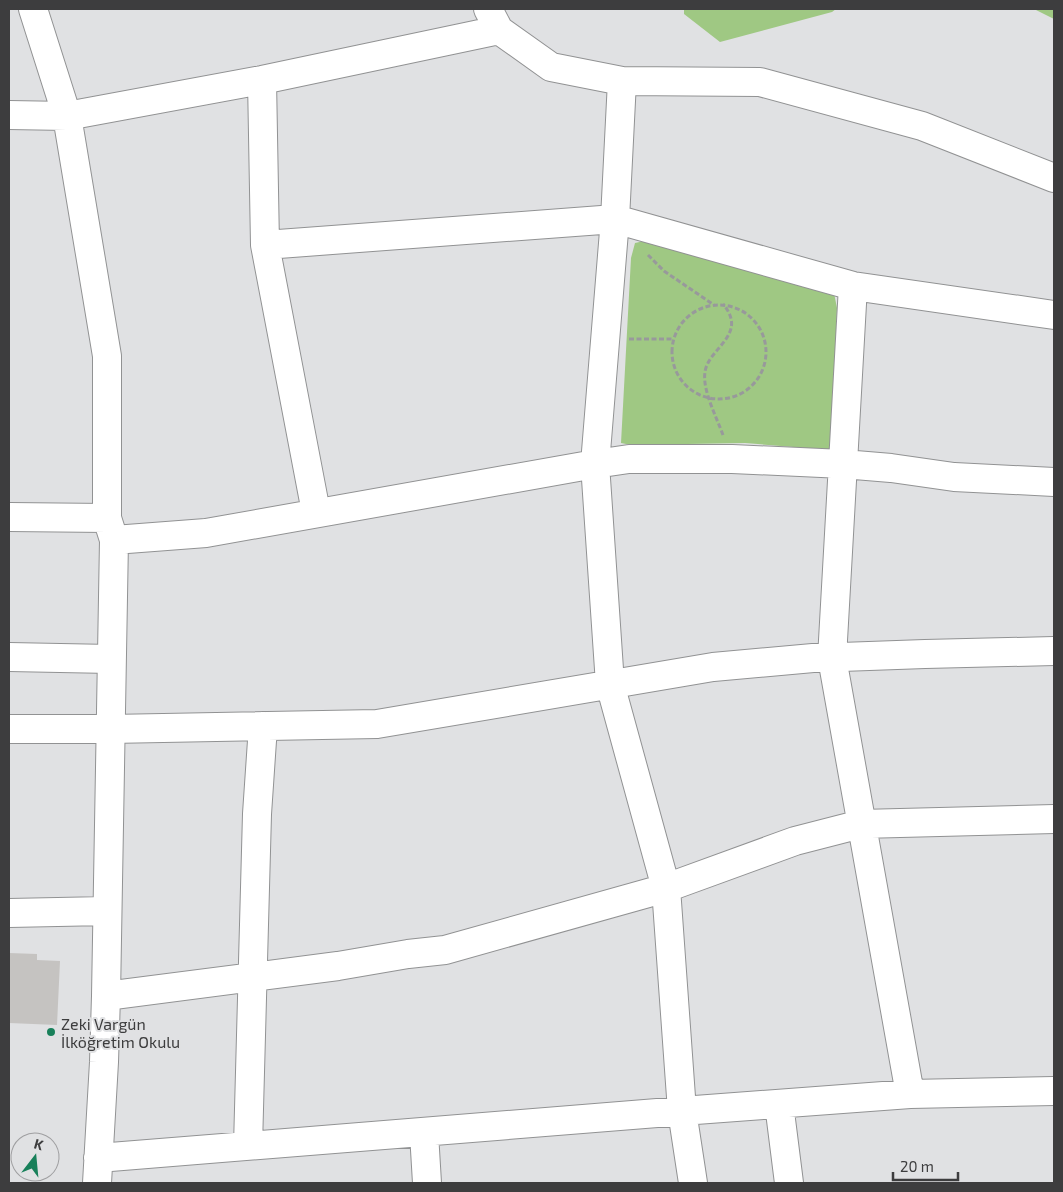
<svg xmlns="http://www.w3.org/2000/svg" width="1063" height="1192" viewBox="0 0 1063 1192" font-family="'Exo 2',sans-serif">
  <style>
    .green { fill: #9fc883 }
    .building { fill: #c5c3c1 }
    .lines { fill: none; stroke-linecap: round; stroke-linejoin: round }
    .minor-casing { stroke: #919293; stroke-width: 30 }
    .path { stroke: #98999b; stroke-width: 3; stroke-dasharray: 5 2.5; stroke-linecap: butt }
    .minor { stroke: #fff; stroke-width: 28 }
    .poi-dot { fill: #18805a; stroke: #e0e1e3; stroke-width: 2 }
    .labels { text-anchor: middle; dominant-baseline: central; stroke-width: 4; stroke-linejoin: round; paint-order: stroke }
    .poi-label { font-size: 16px; fill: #3d3d3e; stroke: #e0e1e3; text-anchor: start }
  </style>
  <rect width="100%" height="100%" fill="#e0e1e3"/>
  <path class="green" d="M684 9H836L832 12 720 42 684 14Z
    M1034 9H1054V19Z
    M644 241 834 293 837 308 831 450 745 443 631 445 621 443 631 258 635 243Z"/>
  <path class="building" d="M9 953 37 954V960L60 961 57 1025 9 1023Z"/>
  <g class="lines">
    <defs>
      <path id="minor" d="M33 9 67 116 107 356V518L114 540 106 996 104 1062 97 1183
        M488 9 499 30 551 67 622 81 760 82 922 126 1054 178
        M262 80 265 245 316 512
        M622 81 615 219 595 464 610 684 666 888 682 1111 693 1183
        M9 115 67 116 262 80 499 30
        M265 245 615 219 853 286 1054 315
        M853 286 832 658 910 1094
        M9 517 107 518
        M114 540 206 533 595 464 629 459H732L843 464 891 468 954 477 1054 482
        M9 657 111 659
        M9 729H110L377 724 713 667 813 658 925 654 1054 651
        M9 913 106 911
        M106 996 338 966 408 954 445 950 666 888 795 841 861 824 1054 819
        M779 1104 789 1183
        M424 1133 427 1183
        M248 1146 257 814 263 726
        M98 1158 682 1111 910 1094 1054 1091"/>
    </defs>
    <use href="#minor" class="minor-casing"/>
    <path class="path" d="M648 255 664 271 714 305
      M672 352a47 47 0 1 1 94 0a47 47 0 1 1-94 0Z
      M629 339H673
      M723 435C717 418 702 390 705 372 708 348 749 335 723 304"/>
    <use href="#minor" class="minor"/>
  </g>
  <circle class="poi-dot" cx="51" cy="1032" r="5"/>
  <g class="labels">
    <g class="poi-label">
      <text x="61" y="1023">Zeki Vargün<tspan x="61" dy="18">İlköğretim Okulu</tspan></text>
    </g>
  </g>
  <rect width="1063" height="1192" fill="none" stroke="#3d3d3e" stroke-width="20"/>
  <g transform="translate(35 1157) rotate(16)"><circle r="24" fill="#e0e1e3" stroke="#9f9fa1"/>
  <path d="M0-4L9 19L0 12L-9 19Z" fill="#18805a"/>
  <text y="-8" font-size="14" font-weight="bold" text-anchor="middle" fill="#3d3d3e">K</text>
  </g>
  <path d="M893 1172v8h65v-8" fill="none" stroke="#3d3d3e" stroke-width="2.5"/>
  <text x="900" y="1172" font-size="15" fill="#3d3d3e" stroke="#e0e1e3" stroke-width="4" paint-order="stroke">20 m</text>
</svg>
